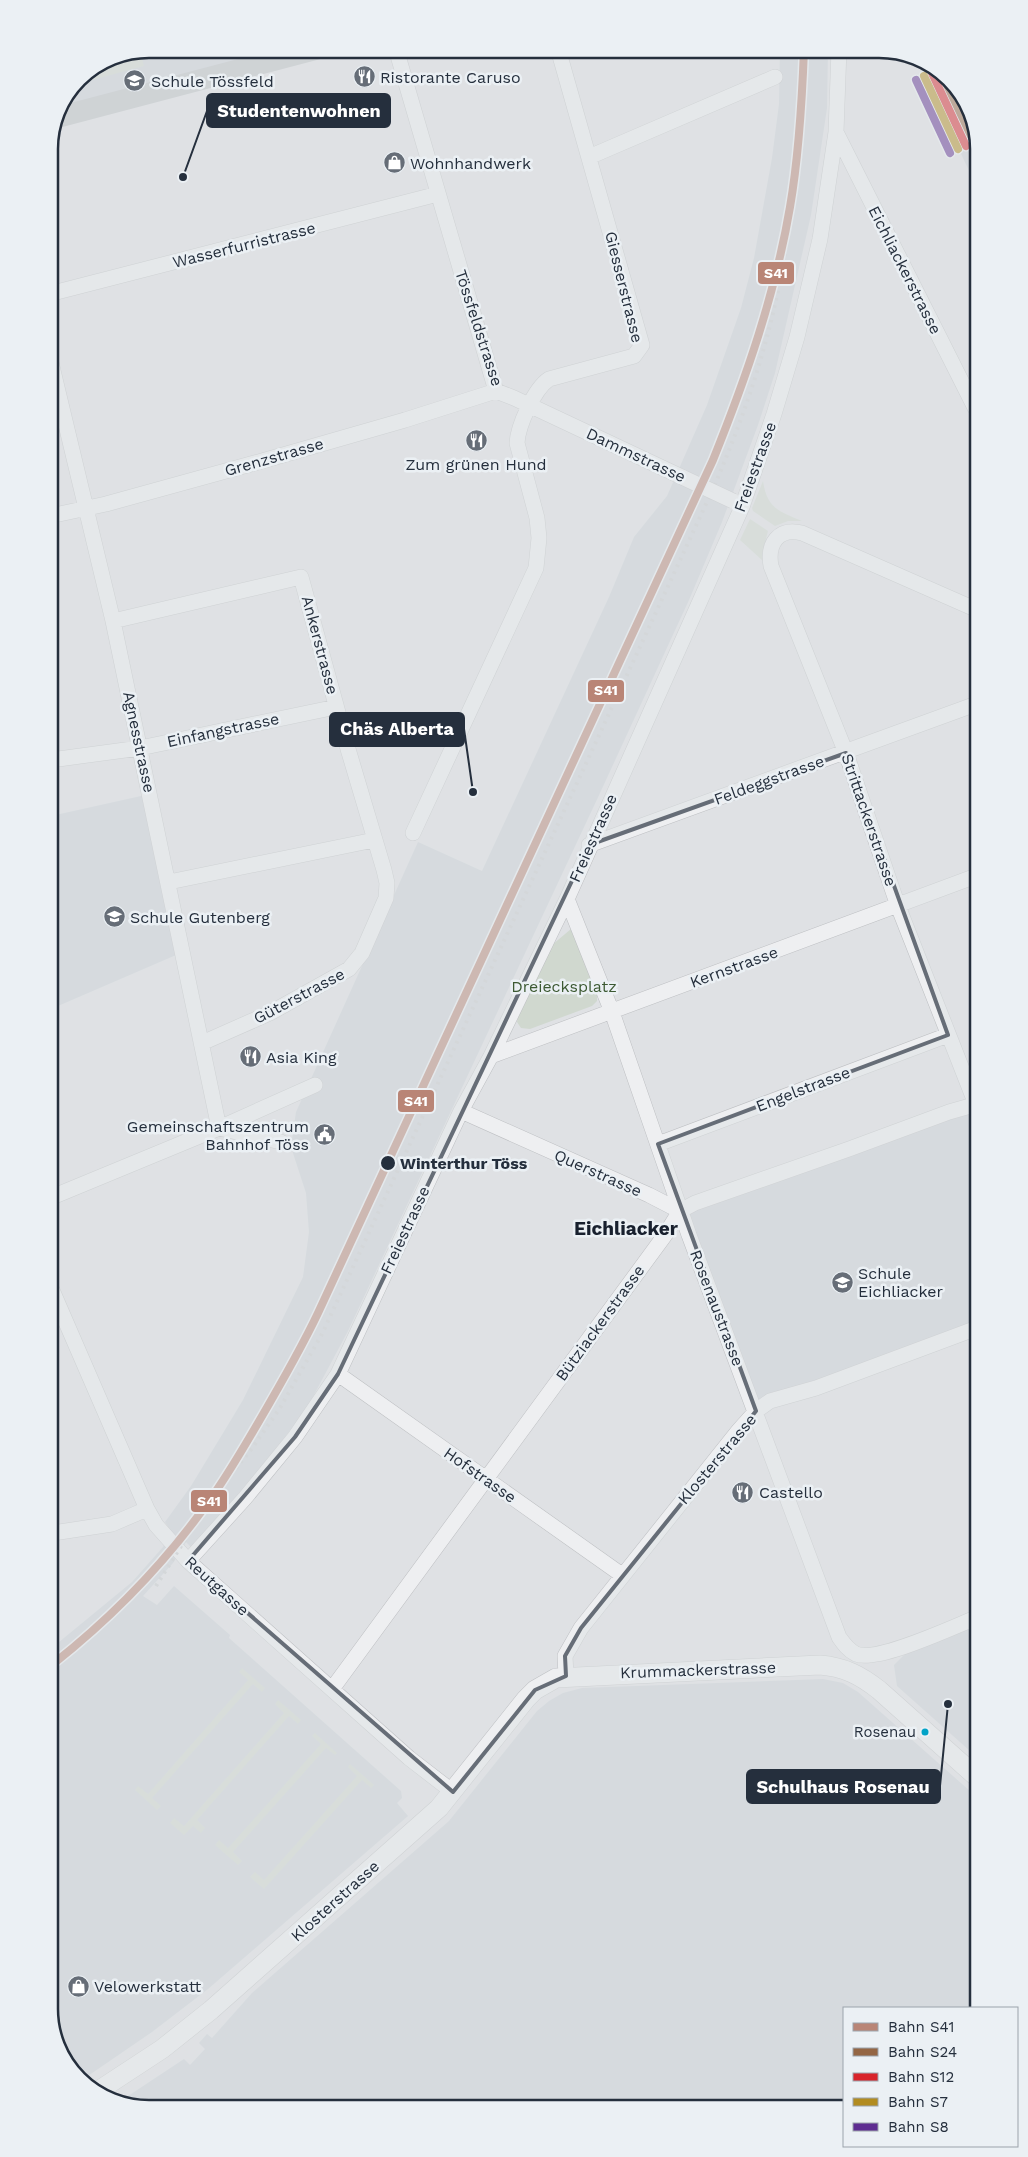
<svg xmlns="http://www.w3.org/2000/svg" width="1028" height="2157" viewBox="0 0 1028 2157" font-family="'Work Sans',sans-serif">
  <style>
    .built { fill: #ccd1d8 }
    .green { fill: #d0d8cf }
    .lines { fill: none; stroke-linecap: round; stroke-linejoin: round }
    .minor-casing { stroke: #bdbfc2; stroke-width: 16 }
    .tertiary-casing { stroke: #bdbfc2; stroke-width: 20 }
    .minor { stroke: #eeeff1; stroke-width: 15 }
    .tertiary { stroke: #eeeff1; stroke-width: 19 }
    .secondary { stroke: #bdc0c4; stroke-width: 21 }
    .rail { stroke: #c7c9cc; stroke-width: 4; stroke-dasharray: 2.5 5; stroke-linecap: butt }
    .minor-bridge-casing { stroke: #bdbfc2; stroke-width: 16; stroke-linecap: butt }
    .minor-bridge { stroke: #eeeff1; stroke-width: 15 }
    .rail-1-casing { stroke: #ebf0f4; stroke-width: 11 }
    .rail-2-casing { stroke: #ebf0f4; stroke-width: 11 }
    .rail-3-casing { stroke: #ebf0f4; stroke-width: 11 }
    .rail-4-casing { stroke: #ebf0f4; stroke-width: 11 }
    .rail-5-casing { stroke: #ebf0f4; stroke-width: 11 }
    .rail-1 { stroke: #b98576; stroke-width: 8 }
    .rail-2 { stroke: #946644; stroke-width: 8 }
    .rail-3 { stroke: #d8242b; stroke-width: 8 }
    .rail-4 { stroke: #b28c20; stroke-width: 8 }
    .rail-5 { stroke: #5e2d91; stroke-width: 8 }
    .marked { fill: none; stroke: #666d77; stroke-width: 4; stroke-linejoin: round }
    .stop-dot { fill: #252f3d; stroke: #ebf0f4; stroke-width: 2 }
    .bus-dot { fill: #02a3c7; stroke: #ebf0f4; stroke-width: 2 }
    .labels { text-anchor: middle; dominant-baseline: central; stroke-width: 5; stroke-linejoin: round; paint-order: stroke }
    .bus-label { font-size: 15px; fill: #252f3d; stroke: #ebf0f4; text-anchor: end }
    .poi-label { font-size: 16px; fill: #252f3d; stroke: #ebf0f4; text-anchor: start }
    .street-label { font-size: 16px; fill: #252f3d; stroke: #ebf0f4 }
    .park-label { font-size: 16px; fill: #3c5932; stroke: #ebf0f4 }
    .stop-label { font-size: 16px; font-weight: bold; fill: #252f3d; stroke: #ebf0f4; text-anchor: start }
    .quarter-label { font-size: 19px; font-weight: bold; fill: #18202e; stroke: #ebf0f4 }
    .rim { fill: none; stroke: #252f3d; stroke-width: 2.5 }
    .leader { fill: none; stroke: #252f3d; stroke-width: 2 }
    .callout-dot { fill: #252f3d; stroke: #ebf0f4; stroke-width: 2 }
    .callout { fill: #252f3d; stroke: #252f3d; stroke-width: 2 }
    .callout-label { font-size: 18px; text-anchor: middle; font-weight: bold; fill: #fff }
    .line-badge { stroke: #ebf0f4; stroke-width: 2 }
    .badge-label { font-size: 14px; text-anchor: middle; font-weight: bold; fill: #fff }
  </style>
  <rect width="100%" height="100%" fill="#dfe1e4"/>
  <path class="built" d="M149 49H317L56 110 78 78 111 56Z
    M780 49H828L827 108 811 215 775 373 758 425 722 522 689 600 600 793 348 1331 308 1406 258 1473 192 1548 186 1542 173 1563 143 1596 157 1605 174 1586 230 1635 229 1638 401 1791 402 1798 397 1803 408 1816 208 1989 152 2032 82 2080 54 2041 53 1647 132 1582 163 1547 171 1531 165 1522 191 1486 243 1400 303 1277 309 1232 306 1193 291 1147 296 1112 418 842 482 871 609 597 634 537 667 496 707 405 741 308 754 258 772 158 779 104Z
    M916 60 940 70 974 116V181Z
    M150 794 183 952 51 1009V816Z
    M977 1107V1328L756 1411 680 1211Z
    M978 1625 979 1759 897 1686 894 1665 908 1651Z
    M823 1679 843 1683 858 1692 979 1799V2008H844V2103L142 2108 122 2100 184 2059 190 2065 205 2049 199 2043 207 2034 212 2038 252 1993 449 1821 537 1711 549 1701 563 1693 582 1688Z"/>
  <path class="green" d="M140 50 144 66 74 85 78 78 111 56Z
    M763 481C767 508 778 511 802 521H788L775 526 753 511 752 508Z
    M750 519 768 531 763 550V561L740 540Z
    M571 929H573L597 995V1001L592 1006 530 1029 521 1028 517 1022 518 1017 552 945Z
    M242 1668 265 1688 262 1692 253 1684 152 1798 161 1806 157 1810 135 1790 138 1786 148 1794 248 1680 239 1672Z
    M278 1700 301 1720 298 1724 289 1716 197 1820 205 1828 201 1833 193 1826 184 1835 170 1823 174 1818 184 1826 284 1713 275 1704Z
    M315 1733 337 1753 335 1755 326 1748 233 1852 242 1861 238 1865 215 1845 219 1840 228 1848 321 1744 312 1736Z
    M350 1764 374 1785 371 1788 362 1780 264 1889 250 1877 255 1872 264 1880 357 1776 348 1767Z"/>
  <g class="lines">
    <defs>
      <path id="minor" d="M396 49 496 391
        M836 132 975 408
        M589 157 775 77
        M49 294 438 194
        M50 358 113 621 219 1128 315 1085
        M496 391 514 398 684 478
        M50 516 106 504 262 461 405 420 496 391
        M975 609 802 533C778 527 767 544 771 566L846 753 898 906 977 1107
        M113 621 301 577 348 749 384 870 387 883 386 898 362 953 349 969 270 1013 202 1043
        M51 760 140 748 336 707
        M413 833 536 568 539 538 537 518 517 443C518 426 534 389 549 379L634 356 642 345 558 49
        M589 845 976 704
        M169 882 374 840
        M567 899 612 1012 689 1235 839 1637C844 1644 848 1650 856 1654 877 1663 955 1626 978 1617
        M491 1056 976 876
        M461 1111 649 1195 680 1211
        M658 1144 948 1035
        M52 1197 219 1128 281 1142
        M52 1290 147 1509 156 1525 188 1561 409 1758 453 1792
        M338 1374 622 1575
        M53 1533 112 1524 147 1509
        M188 1561 245 1498 295 1437 338 1374 461 1111 491 1056 567 899 742 507 774 414 797 337 820 239 836 132 839 49
        M566 1676 565 1656 581 1628 739 1430 756 1411 770 1401 816 1388 977 1328
        M332 1689 665 1235 680 1211 695 1203 849 1149 949 1112 977 1104"/>
      <path id="tertiary" d="M98 2091 162 2049 211 2010 439 1808 526 1699 535 1690 556 1678 820 1665C844 1667 860 1675 879 1690L979 1779"/>
    </defs>
    <use href="#minor" class="minor-casing"/>
    <use href="#tertiary" class="tertiary-casing"/>
    <use href="#minor" class="minor"/>
    <use href="#tertiary" class="tertiary"/>
    <path class="secondary" d="M55 118 317 49"/>
    <path class="rail" d="M156 1586 208 1503 253 1447 280 1408 322 1334 713 489C737 433 758 376 772 317 783 273 789 227 795 182"/>
    <defs>
      <path id="minor-bridge" d="M684 478 733 501"/>
    </defs>
    <use href="#minor-bridge" class="minor-bridge-casing"/>
    <use href="#minor-bridge" class="minor-bridge"/>
    <defs>
      <path id="rail-1" d="M53 1664C115 1615 169 1559 214 1494 230 1471 244 1447 258 1423 279 1387 300 1351 318 1313L713 460C746 378 775 295 790 207 799 155 802 102 804 49"/>
      <path id="rail-2" d="M940 70 974 142"/>
      <path id="rail-3" d="M932 73 966 146"/>
      <path id="rail-4" d="M924 76 958 149"/>
      <path id="rail-5" d="M916 80 950 153"/>
    </defs>
    <use href="#rail-1" class="rail-1-casing"/>
    <use href="#rail-2" class="rail-2-casing"/>
    <use href="#rail-3" class="rail-3-casing"/>
    <use href="#rail-4" class="rail-4-casing"/>
    <use href="#rail-5" class="rail-5-casing"/>
    <use href="#rail-1" class="rail-1"/>
    <use href="#rail-2" class="rail-2"/>
    <use href="#rail-3" class="rail-3"/>
    <use href="#rail-4" class="rail-4"/>
    <use href="#rail-5" class="rail-5"/>
  </g>
  <path d="M0 0H1028V2157H0ZM846 753 948 1035 658 1144 756 1411 581 1628 565 1656 566 1676 535 1690 453 1792 188 1561 295 1437 338 1374 589 845Z" fill="#dfe1e4" fill-opacity=".55" fill-rule="evenodd"/>
  <path class="marked" d="M846 753 948 1035 658 1144 756 1411 581 1628 565 1656 566 1676 535 1690 453 1792 188 1561 295 1437 338 1374 589 845Z"/>
  <defs>
    <symbol id="restaurant-disc" viewBox="-11 -11 22 22"><circle r="9.5" fill="#666d77" stroke="#ebf0f4"/><path d="M-5-6h1v4h1v-4h1v4h1v-4h1v5L-1.5 .5V6h-2V.5L-5-1ZM5-6V6H3V1.5H1.5Q1.5-4 5-6Z" fill="#fff"/></symbol>
    <symbol id="school-disc" viewBox="-11 -11 22 22"><circle r="9.5" fill="#666d77" stroke="#ebf0f4"/><path d="M0-5L7-2L0 1L-7-2ZM-4 1L0 2.5L4 1V4Q0 6-4 4Z" fill="#fff"/></symbol>
    <symbol id="shop-disc" viewBox="-11 -11 22 22"><circle r="9.5" fill="#666d77" stroke="#ebf0f4"/><path d="M-5-2.5h2.3a2.7 3.5 0 0 1 5.4 0H5L5.5 6h-11ZM-1.5-2.5h3a1.5 2.3 0 0 0-3 0Z" fill="#fff"/></symbol>
    <symbol id="civic-disc" viewBox="-11 -11 22 22"><circle r="9.5" fill="#666d77" stroke="#ebf0f4"/><path d="M-.6-6.5H3V-4.5H.6V-3L4-1V1h2V6H-6V1h2V-1L-.6-3ZM-1.2 2.5V6h2.4V2.5Z" fill="#fff"/></symbol>
  </defs>
  <g fill-rule="evenodd">
    <use href="#restaurant-disc" x="352" y="64" width="25" height="25"/>
    <use href="#school-disc" x="122" y="68" width="25" height="25"/>
    <use href="#shop-disc" x="382" y="150" width="25" height="25"/>
    <use href="#restaurant-disc" x="464" y="428" width="25" height="25"/>
    <use href="#school-disc" x="102" y="904" width="25" height="25"/>
    <use href="#restaurant-disc" x="238" y="1044" width="25" height="25"/>
    <use href="#civic-disc" x="312" y="1122" width="25" height="25"/>
    <use href="#school-disc" x="830" y="1270" width="25" height="25"/>
    <use href="#restaurant-disc" x="730" y="1480" width="25" height="25"/>
    <use href="#shop-disc" x="66" y="1974" width="25" height="25"/>
  </g>
  <circle class="stop-dot" cx="388" cy="1163" r="8"/>
  <circle class="bus-dot" cx="925" cy="1732" r="4.5"/>
  <g class="labels">
    <g class="bus-label">
      <text x="916" y="1732">Rosenau</text>
    </g>
    <g class="poi-label">
      <text x="380" y="77">Ristorante Caruso</text>
      <text x="151" y="81">Schule Tössfeld</text>
      <text x="410" y="163">Wohnhandwerk</text>
      <text x="476" y="464" text-anchor="middle">Zum grünen Hund</text>
      <text x="130" y="917">Schule Gutenberg</text>
      <text x="266" y="1057">Asia King</text>
      <text x="309" y="1126" text-anchor="end">Gemeinschaftszentrum<tspan x="309" dy="18">Bahnhof Töss</tspan></text>
      <text x="858" y="1273">Schule<tspan x="858" dy="18">Eichliacker</tspan></text>
      <text x="759" y="1492">Castello</text>
      <text x="94" y="1986">Velowerkstatt</text>
    </g>
    <g class="street-label">
      <text transform="translate(244 245) rotate(-14)">Wasserfurristrasse</text>
      <text transform="translate(905 270) rotate(63)">Eichliackerstrasse</text>
      <text transform="translate(624 287) rotate(76)">Giesserstrasse</text>
      <text transform="translate(479 328) rotate(72)">Tössfeldstrasse</text>
      <text transform="translate(636 455) rotate(25)">Dammstrasse</text>
      <text transform="translate(274 457) rotate(-16)">Grenzstrasse</text>
      <text transform="translate(755 467) rotate(-70)">Freiestrasse</text>
      <text transform="translate(320 645) rotate(75)">Ankerstrasse</text>
      <text transform="translate(223 730) rotate(-12)">Einfangstrasse</text>
      <text transform="translate(139 742) rotate(78)">Agnesstrasse</text>
      <text transform="translate(769 780) rotate(-20)">Feldeggstrasse</text>
      <text transform="translate(869 820) rotate(71)">Strittackerstrasse</text>
      <text transform="translate(593 838) rotate(-66)">Freiestrasse</text>
      <text transform="translate(734 967) rotate(-20)">Kernstrasse</text>
      <text transform="translate(299 996) rotate(-28)">Güterstrasse</text>
      <text transform="translate(803 1089) rotate(-21)">Engelstrasse</text>
      <text transform="translate(598 1173) rotate(24)">Querstrasse</text>
      <text transform="translate(405 1230) rotate(-65)">Freiestrasse</text>
      <text transform="translate(717 1308) rotate(69)">Rosenaustrasse</text>
      <text transform="translate(600 1323) rotate(-54)">Bütziackerstrasse</text>
      <text transform="translate(717 1459) rotate(-50)">Klosterstrasse</text>
      <text transform="translate(480 1475) rotate(35)">Hofstrasse</text>
      <text transform="translate(217 1586) rotate(42)">Reutgasse</text>
      <text transform="translate(698 1670) rotate(-2)">Krummackerstrasse</text>
      <text transform="translate(335 1901) rotate(-42)">Klosterstrasse</text>
    </g>
    <g class="park-label">
      <text x="564" y="986">Dreiecksplatz</text>
    </g>
    <g class="stop-label">
      <text x="400" y="1163">Winterthur Töss</text>
    </g>
    <g class="quarter-label">
      <text x="626" y="1228">Eichliacker</text>
    </g>
  </g>
  <path d="M0 0H1028V2157H0ZM149 58H879A91 91 0 0 1 970 149V2009A91 91 0 0 1 879 2100H149A91 91 0 0 1 58 2009V149A91 91 0 0 1 149 58Z" fill="#ebf0f4" fill-rule="evenodd"/>
  <path class="rim" d="M149 58H879A91 91 0 0 1 970 149V2009A91 91 0 0 1 879 2100H149A91 91 0 0 1 58 2009V149A91 91 0 0 1 149 58Z"/>
  <path class="leader" d="M183 177L207 111M473 792L464 729M948 1704L940 1786"/>
  <g class="callout-dot">
    <circle cx="183" cy="177" r="5"/>
    <circle cx="473" cy="792" r="5"/>
    <circle cx="948" cy="1704" r="5"/>
  </g>
  <g class="callout">
    <rect x="207" y="94" width="183" height="33" rx="5"/>
    <rect x="330" y="713" width="134" height="33" rx="5"/>
    <rect x="747" y="1770" width="193" height="33" rx="5"/>
  </g>
  <g class="callout-label">
    <text x="299" y="117">Studentenwohnen</text>
    <text x="397" y="735">Chäs Alberta</text>
    <text x="843" y="1793">Schulhaus Rosenau</text>
  </g>
  <g class="line-badge">
    <rect x="757" y="261" width="38" height="24" rx="5" fill="#b98576"/>
    <rect x="587" y="679" width="38" height="24" rx="5" fill="#b98576"/>
    <rect x="397" y="1089" width="38" height="24" rx="5" fill="#b98576"/>
    <rect x="190" y="1489" width="38" height="24" rx="5" fill="#b98576"/>
  </g>
  <g class="badge-label">
    <text x="776" y="278">S41</text>
    <text x="606" y="695">S41</text>
    <text x="416" y="1106">S41</text>
    <text x="209" y="1506">S41</text>
  </g>
  <rect x="843" y="2007" width="175" height="140" fill="#ebf0f4" stroke="#9ca3ab"/>
  <rect x="853" y="2023" width="25" height="8" fill="#b98576" stroke="#9ca3ab"/>
  <text x="888" y="2032" font-size="15" fill="#252f3d">Bahn S41</text>
  <rect x="853" y="2048" width="25" height="8" fill="#946644" stroke="#9ca3ab"/>
  <text x="888" y="2057" font-size="15" fill="#252f3d">Bahn S24</text>
  <rect x="853" y="2073" width="25" height="8" fill="#d8242b" stroke="#9ca3ab"/>
  <text x="888" y="2082" font-size="15" fill="#252f3d">Bahn S12</text>
  <rect x="853" y="2098" width="25" height="8" fill="#b28c20" stroke="#9ca3ab"/>
  <text x="888" y="2107" font-size="15" fill="#252f3d">Bahn S7</text>
  <rect x="853" y="2123" width="25" height="8" fill="#5e2d91" stroke="#9ca3ab"/>
  <text x="888" y="2132" font-size="15" fill="#252f3d">Bahn S8</text>
</svg>
